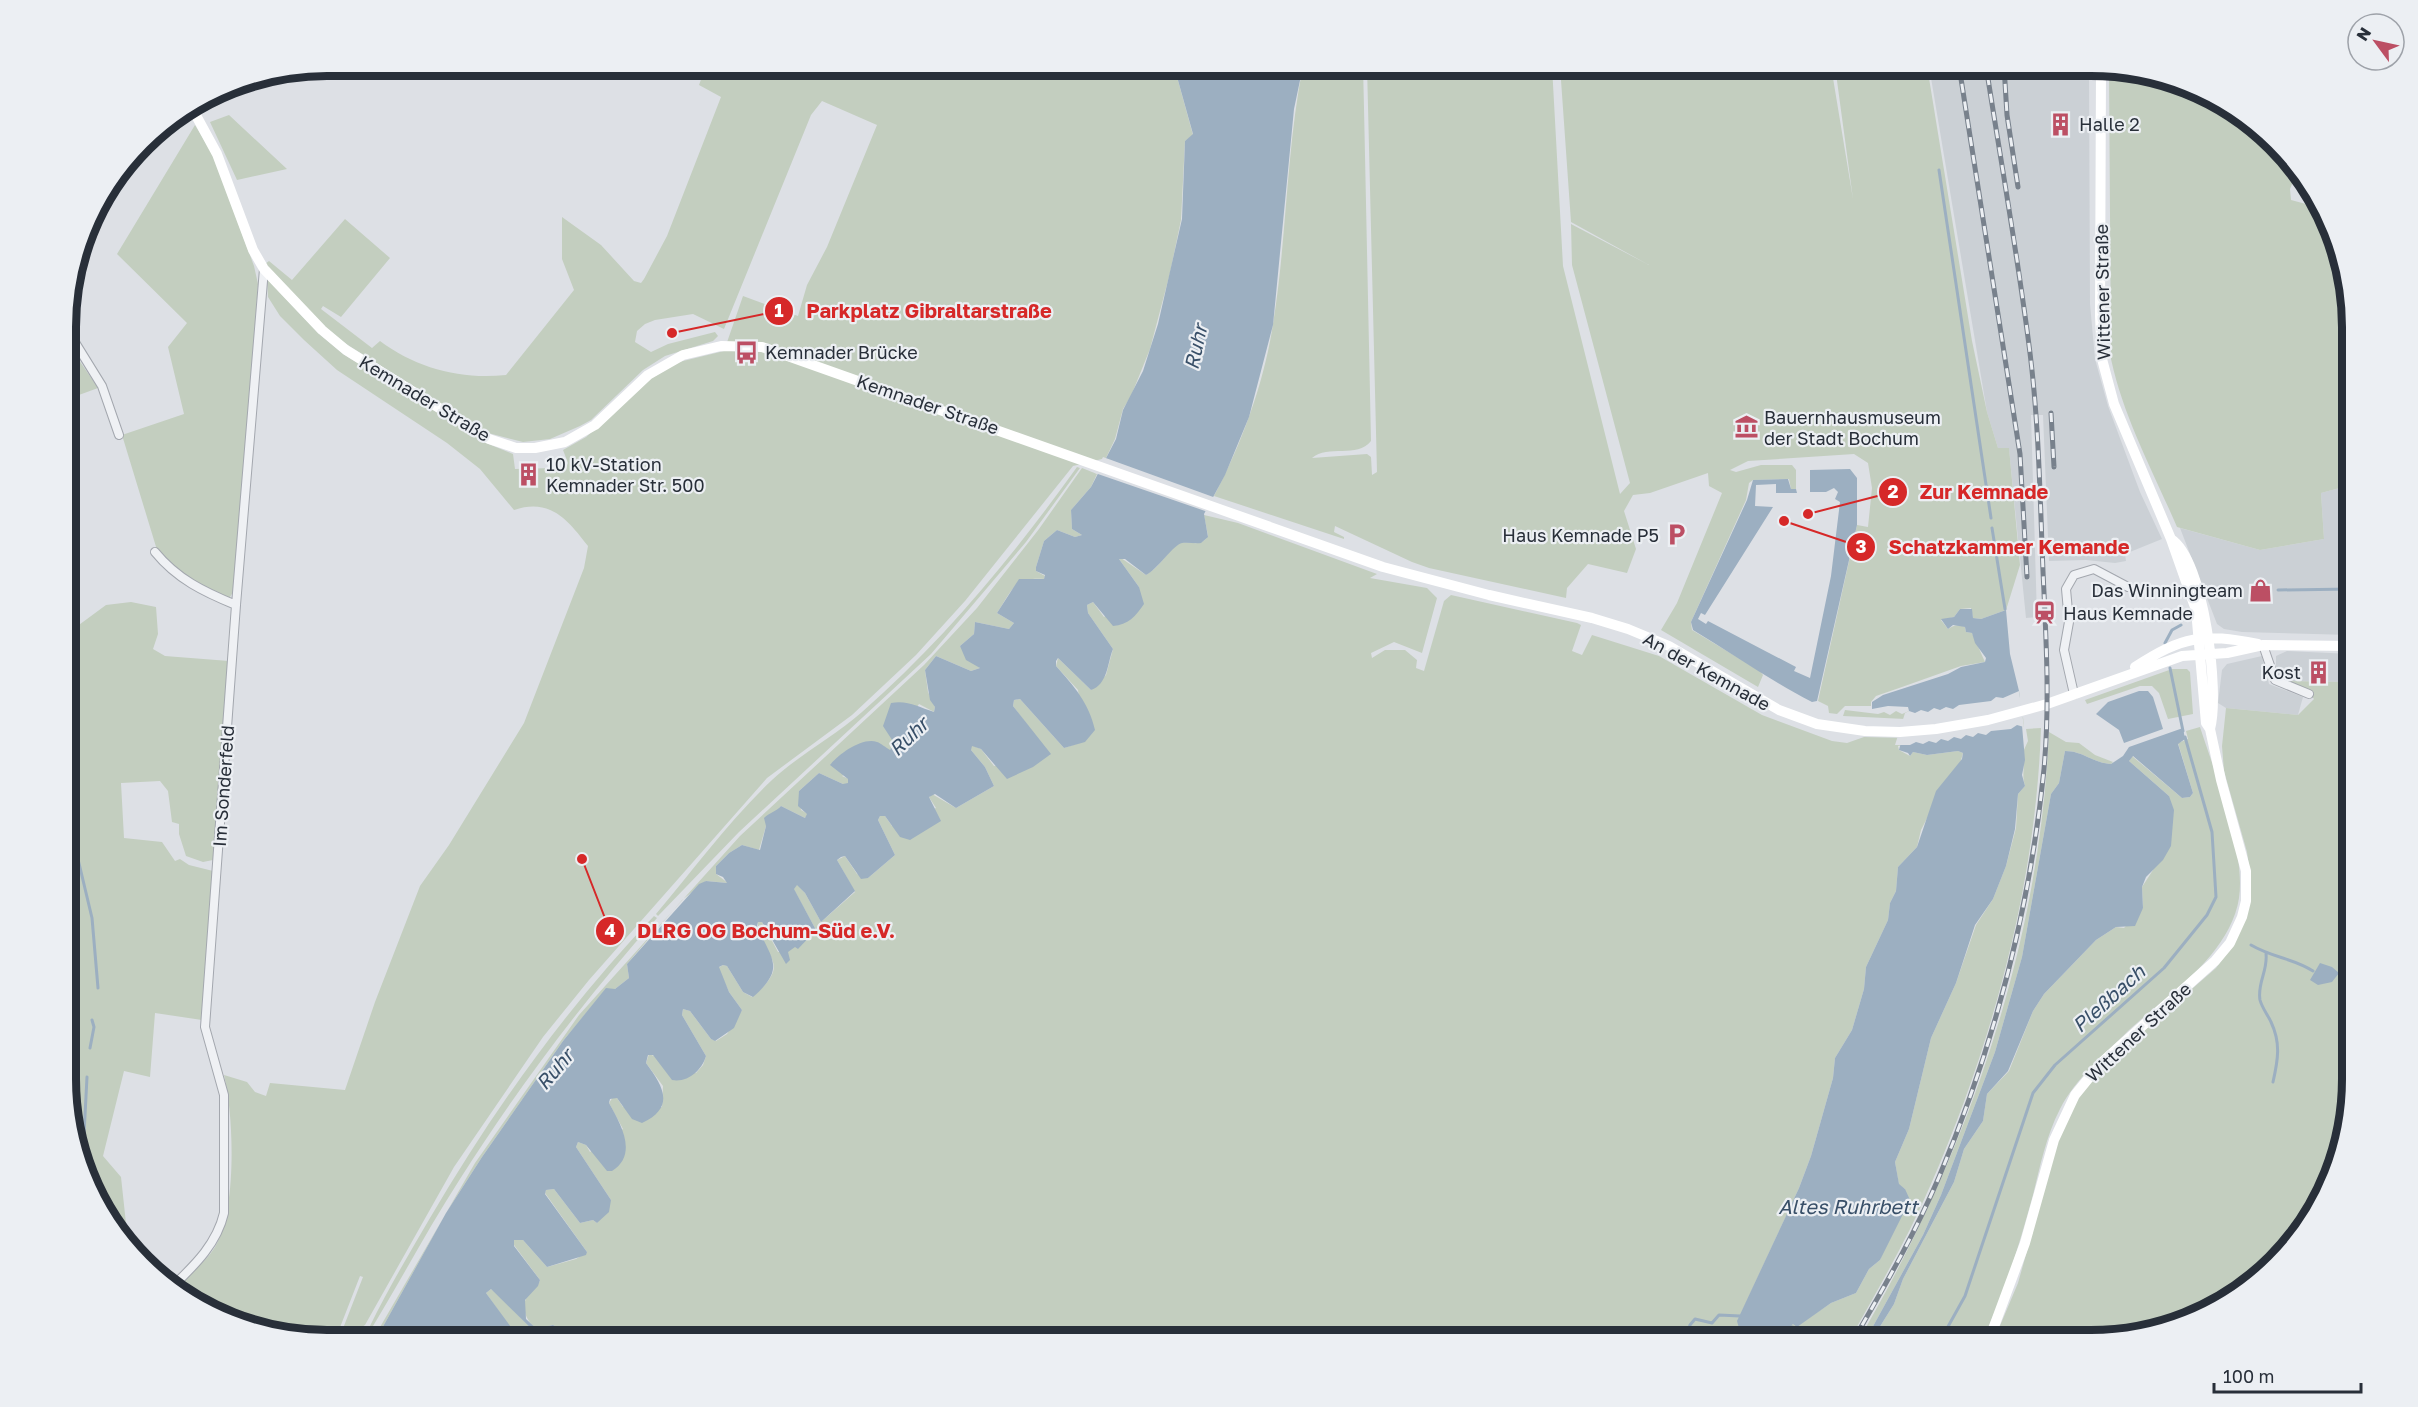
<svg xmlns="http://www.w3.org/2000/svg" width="2418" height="1407" viewBox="0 0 2418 1407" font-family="'Golos Text',sans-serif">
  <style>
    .built { fill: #cbd0d5 }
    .green { fill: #c3cebf }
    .water { fill: #9cafc1 }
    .pier { fill: #dde0e5 }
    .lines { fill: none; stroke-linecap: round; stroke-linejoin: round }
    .stream { stroke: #9cafc1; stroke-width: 3 }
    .minor-casing { stroke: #a3a7ae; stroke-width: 10 }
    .minor { stroke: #eff1f4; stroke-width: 8 }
    .secondary { stroke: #fff; stroke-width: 10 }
    .rail-casing { stroke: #78818c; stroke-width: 5 }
    .rail { stroke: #eceff3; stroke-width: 3; stroke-dasharray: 9; stroke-linecap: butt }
    .labels { text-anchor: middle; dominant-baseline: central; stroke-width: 4.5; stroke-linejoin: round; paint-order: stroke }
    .poi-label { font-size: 18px; fill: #282f39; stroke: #eceff3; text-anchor: start }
    .street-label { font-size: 18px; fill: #282f39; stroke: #eceff3 }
    .water-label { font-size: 20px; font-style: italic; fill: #384f68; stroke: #eceff3 }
    .rim { fill: none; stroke: #282f39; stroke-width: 8 }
    .leader { fill: none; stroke: #d62828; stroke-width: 2 }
    .callout-dot { fill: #d62828; stroke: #eceff3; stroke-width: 2 }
    .mark-label { font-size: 18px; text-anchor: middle; font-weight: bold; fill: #fff }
    .callout-label { font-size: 20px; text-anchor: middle; font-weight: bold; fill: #d62828; stroke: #eceff3; stroke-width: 4.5; stroke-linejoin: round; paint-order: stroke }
  </style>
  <rect width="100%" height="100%" fill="#dde0e5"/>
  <path class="built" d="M1929 66H2089L2090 304 2095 359 2108 406 2140 492 2162 539 2125 554 2126 561 2115 563 2086 560 2049 561 2043 415H2031L2037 617 2026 618 2009 449 1998 448 1987 412Z
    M2351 485V635L2242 632 2224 629 2217 624 2180 528 2260 550 2324 539 2321 493Z
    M2287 651 2351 654V682L2280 681 2276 671V656Z
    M2262 656 2269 684 2303 697 2298 715 2226 708 2218 703 2222 670 2227 664Z"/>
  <path class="green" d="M706 66H1174L1193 135 1185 141 1181 220 1170 273 1150 349 1131 396 1123 409 1115 439 1106 458 1073 466 965 601 916 655 852 715 767 778 589 980 543 1037 454 1167 365 1325 352 1333 342 1331 363 1277 360 1276 339 1330 323 1338 309 1325 282 1328 281 1335 259 1332 197 1306 176 1286C188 1275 206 1262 215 1247 237 1210 234 1116 224 1075L247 1082 255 1092 266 1096 270 1083 345 1090 375 1002 420 886 449 845 524 723 584 568 588 546C567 519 550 498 514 510L480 469 447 443 337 370 304 340 280 316 268 297 267 279 318 333 343 354 486 443 513 454 515 469 554 468 563 473 568 463 563 450 586 437 652 378 679 362 724 351 743 296 798 316 807 285 827 247 877 125 822 101 811 115 724 329 693 314 655 320 645 324 637 331 635 342 651 352 668 344 715 332 718 336 713 341 665 356 643 370 591 420 580 426 550 439 523 442 488 433 343 342 325 327 265 264 269 261 292 280 345 219 390 258 341 317 323 306 321 309 372 348 380 341C416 368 461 380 506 375L574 290 562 259V217L601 245 634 281 641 283 644 279 667 236 721 97 699 85Z
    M1303 66H1363L1364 108 1371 441C1357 459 1328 444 1312 458L1367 454 1371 457 1372 475 1377 472 1367 66H1552L1563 266 1620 494 1630 483 1572 265 1571 224 1649 265 1571 222 1560 66H1831L1853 199 1835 66H1927L1972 341 1987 412 1998 448H2009L2020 565 2006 610 1981 619 1973 618 1971 608 1960 609 1954 617 1941 620 1948 629C1954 625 1958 624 1965 627L1966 632 1972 633 1985 662 1961 666 1902 687 1876 696 1871 702V706H1845L1837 714 1829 713 1828 706 1818 701 1857 525 1868 527 1872 488 1868 463 1854 454 1748 461 1730 470 1736 472 1761 465H1792L1796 470V489H1791L1789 479 1753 480 1749 483 1746 500 1691 622 1692 630 1760 671 1763 675 1758 687 1661 630 1677 603 1722 493 1709 486 1708 473 1650 493 1633 495 1624 511 1636 549 1627 573 1588 564 1567 588 1566 598 1429 568 1412 562 1335 526 1334 532 1344 537V539L1214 496C1242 443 1264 383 1273 324 1287 238 1286 151 1303 66Z
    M2109 68 2159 75 2221 101 2297 172 2290 189 2291 200 2321 208 2338 244 2351 310V485L2321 493 2324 539 2260 550 2177 527C2153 471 2124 419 2111 359Z
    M229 115 287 169 237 180 210 122Z
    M195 125 213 155 254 266 258 284 235 589 230 597H224L187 579 157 550 122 435 184 414 168 347 187 323 117 254Z
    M68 344 98 388 68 399Z
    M1077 467 1080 468 1026 542 931 654 739 832 658 916 656 914C694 869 729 821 772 780 800 754 834 737 862 712 943 641 1014 555 1077 467Z
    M1082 468 1097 474 1091 487 1071 510 1072 529 1082 535 1075 537 1057 530 1044 541 1036 567V571L1045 576 1044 579C1013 577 1012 591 997 613L1014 623 1009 629 975 622 974 634 960 646 980 668 971 671 936 656 925 670 928 692 935 707 934 712 919 704 890 750 842 776 849 779 848 784H843L819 773 799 791 801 810 808 814 805 818 781 806 766 826 759 850 742 845 729 853 716 866V874L728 883 706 881 682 900 627 964 629 978 615 989H606L563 1041 482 1157 446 1213 375 1341H372L475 1163 579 1015 740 836 924 665 977 608 1039 529Z
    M1204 515 1238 523 1377 574 1370 578 1427 588 1437 598 1422 653 1394 642 1371 653 1372 658 1385 650H1405L1417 660 1416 668 1424 671 1444 601 1451 595 1577 623 1581 625 1572 651 1582 655 1592 635 1659 656 1762 715 1832 741 1847 743 1864 737 1904 738 2023 717 2024 727 2020 725 1898 746 1899 750 1910 756 1913 752 1927 755 1958 751 1963 753 1960 764 1948 777 1921 830 1917 847 1898 867 1896 891 1890 903 1888 920 1866 967 1864 989 1852 1030 1835 1058 1833 1078 1811 1156 1799 1188 1738 1320 1740 1333 1735 1341H573L564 1331 553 1325 544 1327 541 1333C529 1324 518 1310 528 1295 533 1289 538 1287 540 1280L514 1245V1240H523L547 1267 576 1259 587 1252 545 1193 546 1190 554 1189 580 1223 593 1220 597 1223 611 1200 576 1147 578 1142 586 1145 590 1152 623 1129 609 1103 613 1097 617 1098 623 1107H662L663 1086 646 1063 649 1054 696 1073 703 1065 706 1056 682 1015 683 1009 690 1011 711 1039 716 1041 727 1034 742 1010 729 992 718 968 723 965 727 966 743 992 752 997C799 958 755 957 758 922H762L778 952H787L816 930 793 888 797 884 805 893 821 922 855 892 837 860 845 856 857 874 868 878 895 855 878 820 880 816H885L892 826 936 808 929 797 932 794 956 808 994 786 985 767 971 750V745L981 749 994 766 1050 755 1013 706 1014 700 1020 699 1064 748 1085 741 1078 690 1056 666 1058 658 1091 690 1106 675 1113 649 1088 613 1087 605 1093 602 1104 617 1139 587 1119 559 1121 558 1146 575C1160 567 1169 550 1177 544 1188 538 1199 550 1208 536Z
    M131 602 156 607 158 634 153 649 165 656 229 661 213 860 203 862 186 856 179 834V824L172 822 168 791 160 781 121 783 124 838 162 842 175 861 180 859 189 865 213 871 202 1020 155 1013 150 1077 124 1071 103 1156 121 1177 128 1242 110 1225 68 1113V633L106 605Z
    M2172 669H2187L2190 672 2193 714 2168 719 2159 693 2152 686H2140L2087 704 2085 700Z
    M2284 681 2351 682V1096L2317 1210 2276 1264 2222 1306 2107 1340H1994L2018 1283 2060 1133 2082 1091 2139 1035 2216 968 2235 942 2247 914 2251 881 2247 852 2224 771 2222 746 2226 708 2298 715 2314 699 2308 692Z
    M2019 691 2020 699 1905 719 1843 716 1845 710 1878 714 1884 712 1890 715 1896 711 1902 714 1909 711 1912 712 2018 694Z
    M2200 727C2215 774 2246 850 2239 898 2236 919 2224 939 2211 955 2191 980 2153 1008 2128 1031 2103 1056 2076 1078 2060 1109 2046 1136 2040 1167 2033 1195 2019 1245 2005 1294 1982 1340L1871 1341 1894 1304 1903 1279 1954 1182 1964 1149 1983 1121 1987 1094 2009 1071 2033 1011 2044 994 2096 940 2116 927 2124 928 2143 908 2142 887 2153 870 2169 796 2129 761 2132 756 2182 798 2190 797 2193 793 2178 743 2188 739 2186 731Z
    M2041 728C2036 883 1993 1042 1931 1184 1908 1238 1878 1289 1849 1341H1777L1785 1335 1786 1330 1793 1323 1797 1326 1831 1303 1856 1293 1869 1269 1880 1260 1905 1189 1899 1185 1895 1162 1909 1129 1931 1038 1956 983 1976 925 1993 899 2006 866 2016 828 2018 794 2025 786C2021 773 2026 764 2023 752L2028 741 2026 729Z
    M2049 732 2066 742 2079 743 2095 755 2113 762 2111 764C2093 763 2083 751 2065 751L2059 783 2051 794 2022 957 1995 1052 1941 1195 1923 1235 1865 1341H1858C1966 1157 2040 947 2049 732Z
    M654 916 657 918C584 1000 519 1086 460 1179 427 1230 399 1284 367 1336L364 1341 360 1338 370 1326C388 1289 409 1254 430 1218 494 1109 567 1007 654 916Z
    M491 1289 495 1292 544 1341H505L515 1334 486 1293Z"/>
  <path class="water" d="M1174 66H1303L1294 109 1273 325 1249 417 1225 475 1204 514 1208 537 1201 543C1195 544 1188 542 1182 543 1174 544 1157 570 1146 575L1125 559H1119L1139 587 1144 604C1136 616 1128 625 1113 626L1093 602 1087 605 1088 613 1113 649C1107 664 1108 684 1091 690L1058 658 1056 661V666C1074 686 1089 703 1095 730L1085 742 1064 748 1020 699 1014 700 1013 706 1051 754 1033 767 1007 779 981 749 972 746 971 750 985 767 994 786 956 808 935 794 929 797 941 821 910 840 900 837 885 816H880L878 820 895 855 868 878 861 879 845 856 841 857 837 860 855 891 821 922 805 893 797 885 794 889 816 930 798 949 795 947 788 952 790 960 786 964 762 922H758L757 926C772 960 786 968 753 997L743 992 727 966 723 965 719 967 729 992 742 1010 734 1028 715 1041 711 1039 690 1011 683 1009 682 1015 706 1056C702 1070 688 1083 672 1080L653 1055H648L646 1063C663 1086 676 1107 642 1123L632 1119 617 1098 610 1099 609 1103C620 1123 639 1154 612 1171H607L586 1145 578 1142 576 1147 611 1200 609 1212 597 1223 593 1220 580 1223 554 1189 546 1190 545 1194 587 1252 586 1255 547 1267 523 1240H514V1246L540 1280 538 1286 525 1300 526 1319 540 1332 544 1327 553 1325 564 1331 573 1341H544L491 1289 486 1293 516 1334 505 1341H375L446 1213 482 1157 563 1041 606 988 615 989 629 978 627 964 699 884 706 881 727 883 723 877 716 874V866L729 853 742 845 760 850 766 826 764 818C770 812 776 812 781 806L805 818 807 814 798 806 799 791 819 773 843 784 848 783V779L830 765C839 754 862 737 877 742 881 743 886 748 890 750L894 743 883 726 891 703C908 700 918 707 934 712L935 707 930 700 925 670 936 656 971 671 980 668 966 660 960 646 974 634 975 622 1009 629 1014 623 997 613 1019 579H1044L1045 575 1036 571V567L1044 541 1057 530 1075 537 1082 535 1072 529 1071 510 1091 487 1116 439 1123 410 1143 371 1158 324 1182 219 1185 141 1193 134Z
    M1850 469 1857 478V525L1817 701 1812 702C1771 681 1733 654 1693 630L1691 622 1747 500 1753 480 1788 479 1791 489H1796L1797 493H1776V484L1756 485 1755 506 1773 507 1705 615 1701 613 1698 619 1706 624 1708 621 1796 667 1794 671 1810 678 1831 576 1840 502 1835 499 1838 492 1834 488 1826 492H1810V470Z
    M1960 609H1972L1973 618 1981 619 2006 610 2010 654 2019 691 2025 760 2022 775 2025 786 2018 794 2015 829 2006 866 1993 899 1975 925 1956 983 1931 1038 1909 1129 1895 1162 1899 1184 1905 1189 1910 1200 1880 1260 1869 1269 1856 1293 1831 1303 1797 1327 1793 1324 1786 1330V1335L1777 1341H1735L1740 1332 1737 1321 1799 1188 1811 1156 1833 1078 1835 1058 1852 1030 1864 989 1866 967 1888 920 1890 903 1896 891 1898 867 1917 847 1936 791 1962 759 1963 753 1958 751 1927 755 1913 752 1910 756 1908 753 1899 750 1909 711 1908 707 1888 706 1872 709V702L1883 695 1948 674 1961 667 1985 662 1986 658 1975 643 1972 633 1966 632 1965 627 1953 625 1948 629 1941 619 1954 617Z
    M2139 691H2148L2153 697 2163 729 2124 743 2119 730 2096 714 2108 702Z
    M2183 728 2185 739 2178 744 2193 793 2190 797 2182 798 2133 756 2129 761 2169 796 2174 810 2171 846 2163 860 2146 877 2142 887 2143 908 2135 926 2116 927 2096 940 2044 994 2033 1011 2008 1071 1987 1094 1983 1121 1964 1149 1954 1182 1903 1279 1894 1304 1871 1341H1865L1923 1235 1941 1195 1995 1052 2022 957 2051 794 2059 783 2065 751C2083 751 2093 763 2111 764L2123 756 2129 747Z
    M2320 963 2332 967 2339 973 2332 982 2318 985 2310 980Z"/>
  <path class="pier" d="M1103 457 1216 498 1208 512 1095 473Z
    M2019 691 2024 727 2017 725 2011 729 1991 731 1986 735 1978 733 1973 737 1966 735 1961 739 1954 737 1948 741 1941 739 1936 743 1929 741 1923 744 1916 742 1910 745H1895L1905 713 1909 711 1915 713 1921 710 1928 712 1934 708 1940 710 1946 707 1953 709 1959 705 1991 701 1996 697 2003 698Z"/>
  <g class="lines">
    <path class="stream" d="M1939 170 1991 518
      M1992 528 2005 609
      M2278 590 2351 589
      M2165 643 2172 630 2181 625
      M2170 668 2183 731
      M68 817 92 918 98 988
      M2251 945C2273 958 2293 958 2313 971
      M2266 954C2268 971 2257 983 2260 1000 2262 1008 2268 1015 2271 1022 2281 1043 2278 1060 2273 1082
      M90 1048 94 1027 92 1020
      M83 1154 87 1077
      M104 1209 110 1224
      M1788 1326 1796 1328 1800 1341
      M1658 1341 1661 1337 1672 1341
      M1685 1341 1690 1325 1695 1319 1712 1323 1719 1315 1740 1316
      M1940 1341 1965 1296 2033 1093 2055 1065 2164 968 2207 915 2216 897 2212 832 2185 737"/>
    <defs>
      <path id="minor" d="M68 331 102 386 119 435
        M155 552C177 579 204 592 236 605
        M2263 645 2275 680 2309 694
        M2074 694 2064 650 2069 622 2066 589 2074 575 2094 569 2128 587
        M174 1285C196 1264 217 1243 224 1213V1095L205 1027 236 605 264 269
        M323 1341 339 1335 349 1338"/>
    </defs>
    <use href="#minor" class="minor-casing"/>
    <use href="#minor" class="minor"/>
    <path class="secondary" d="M192 108 217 154 253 250 264 269 322 330 346 350 489 439 516 448H535L565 442 595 425 648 375 683 355 721 346 762 347 1383 567 1489 595 1592 618 1628 629 1669 646 1779 710 1817 724 1865 731 1900 732 1936 729 1988 720 2047 704 2182 656 2227 653 2263 645 2351 646
      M2171 539C2204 560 2220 692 2210 729
      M2135 667C2183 636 2202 633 2258 644
      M1989 1340 2025 1243 2054 1140 2075 1095 2101 1063 2215 961 2230 943 2242 917 2246 901V871L2221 780 2210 729 2206 723 2196 610 2171 539 2114 404 2102 359 2100 316 2101 67"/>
    <defs>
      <path id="rail" d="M1959 66 2020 454 2027 577
        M2004 66 2007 115 2018 187
        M2051 413 2054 467
        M1853 1341C1884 1287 1915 1234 1939 1177 1994 1046 2030 910 2044 769 2050 703 2046 637 2043 571 2040 498 2039 425 2030 353 2018 257 2001 162 1986 66"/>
    </defs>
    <use href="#rail" class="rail-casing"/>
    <use href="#rail" class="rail"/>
  </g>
  <defs>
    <symbol id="building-bare" viewBox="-9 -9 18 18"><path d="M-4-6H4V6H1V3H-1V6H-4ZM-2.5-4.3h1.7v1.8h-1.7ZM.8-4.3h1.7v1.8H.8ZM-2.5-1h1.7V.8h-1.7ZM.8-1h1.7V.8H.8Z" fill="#bc4f64" stroke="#eceff3" stroke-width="2.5" paint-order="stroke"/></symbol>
    <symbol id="bus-bare" viewBox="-9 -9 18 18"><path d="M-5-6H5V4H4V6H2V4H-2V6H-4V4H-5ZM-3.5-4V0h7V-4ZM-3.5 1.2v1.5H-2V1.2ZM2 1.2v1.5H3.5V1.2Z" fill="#bc4f64" stroke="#eceff3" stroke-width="2.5" paint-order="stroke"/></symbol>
    <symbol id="museum-bare" viewBox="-9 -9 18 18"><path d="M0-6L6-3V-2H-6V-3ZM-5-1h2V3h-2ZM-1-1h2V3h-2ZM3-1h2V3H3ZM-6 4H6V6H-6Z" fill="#bc4f64" stroke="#eceff3" stroke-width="2.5" paint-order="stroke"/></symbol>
    <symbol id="parking-bare" viewBox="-9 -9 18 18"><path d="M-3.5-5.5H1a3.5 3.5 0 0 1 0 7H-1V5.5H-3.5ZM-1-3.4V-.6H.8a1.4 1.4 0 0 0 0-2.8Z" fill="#bc4f64" stroke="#eceff3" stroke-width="2.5" paint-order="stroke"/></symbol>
    <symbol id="shop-bare" viewBox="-9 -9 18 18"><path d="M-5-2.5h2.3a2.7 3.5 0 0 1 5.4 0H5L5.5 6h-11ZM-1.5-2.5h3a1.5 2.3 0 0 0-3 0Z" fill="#bc4f64" stroke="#eceff3" stroke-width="2.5" paint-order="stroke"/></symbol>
    <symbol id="station-bare" viewBox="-9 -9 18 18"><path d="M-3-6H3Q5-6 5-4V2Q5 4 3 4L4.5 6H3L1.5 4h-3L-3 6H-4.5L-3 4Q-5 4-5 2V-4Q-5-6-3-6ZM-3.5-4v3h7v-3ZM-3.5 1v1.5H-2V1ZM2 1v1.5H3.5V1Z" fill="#bc4f64" stroke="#eceff3" stroke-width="2.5" paint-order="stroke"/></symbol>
  </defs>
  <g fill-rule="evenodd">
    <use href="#building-bare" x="2044" y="108" width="33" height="33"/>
    <use href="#bus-bare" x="730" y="336" width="33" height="33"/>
    <use href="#museum-bare" x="1730" y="410" width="33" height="33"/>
    <use href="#building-bare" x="512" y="458" width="33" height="33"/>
    <use href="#parking-bare" x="1660" y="518" width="33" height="33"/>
    <use href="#shop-bare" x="2244" y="574" width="33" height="33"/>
    <use href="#station-bare" x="2028" y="596" width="33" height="33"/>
    <use href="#building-bare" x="2302" y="656" width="33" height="33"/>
  </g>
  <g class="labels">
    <g class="poi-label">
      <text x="2079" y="124">Halle 2</text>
      <text x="765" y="352">Kemnader Brücke</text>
      <text x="1764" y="417">Bauernhausmuseum<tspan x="1764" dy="21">der Stadt Bochum</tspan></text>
      <text x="546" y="464">10 kV-Station<tspan x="546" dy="21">Kemnader Str. 500</tspan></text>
      <text x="1659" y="535" text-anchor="end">Haus Kemnade P5</text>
      <text x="2243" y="590" text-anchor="end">Das Winningteam</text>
      <text x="2063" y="613">Haus Kemnade</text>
      <text x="2301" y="672" text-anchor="end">Kost</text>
    </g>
    <g class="street-label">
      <text transform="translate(2102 292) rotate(-91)">Wittener Straße</text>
      <text transform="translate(425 398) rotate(31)">Kemnader Straße</text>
      <text transform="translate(928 404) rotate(19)">Kemnader Straße</text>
      <text transform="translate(1707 671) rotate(29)">An der Kemnade</text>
      <text transform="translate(223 786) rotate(-86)">Im Sonderfeld</text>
      <text transform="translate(2138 1032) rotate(-43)">Wittener Straße</text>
    </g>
    <g class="water-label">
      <text transform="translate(1195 347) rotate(-78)">Ruhr</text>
      <text transform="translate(908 736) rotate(-44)">Ruhr</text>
      <text transform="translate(2108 998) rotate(-42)">Pleßbach</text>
      <text transform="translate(554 1069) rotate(-50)">Ruhr</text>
      <text x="1848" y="1206">Altes Ruhrbett</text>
    </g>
  </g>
  <path d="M0 0H2418V1407H0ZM327 76H2091A251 251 0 0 1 2342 327V1079A251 251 0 0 1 2091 1330H327A251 251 0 0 1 76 1079V327A251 251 0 0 1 327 76Z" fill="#eceff3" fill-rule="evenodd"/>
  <path class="rim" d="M327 76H2091A251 251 0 0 1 2342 327V1079A251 251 0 0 1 2091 1330H327A251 251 0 0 1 76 1079V327A251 251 0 0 1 327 76Z"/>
  <path class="leader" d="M672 333L779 311M1808 514L1893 492M1784 521L1861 547M582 859L610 931"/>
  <g class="callout-dot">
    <circle cx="672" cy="333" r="6"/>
    <circle cx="1808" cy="514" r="6"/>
    <circle cx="1784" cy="521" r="6"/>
    <circle cx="582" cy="859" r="6"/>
    <circle cx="779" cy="311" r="15"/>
    <circle cx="1893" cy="492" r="15"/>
    <circle cx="1861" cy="547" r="15"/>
    <circle cx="610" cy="931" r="15"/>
  </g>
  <g class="mark-label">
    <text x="779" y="317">1</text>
    <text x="1893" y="498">2</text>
    <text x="1861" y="553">3</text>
    <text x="610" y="937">4</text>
  </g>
  <g class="callout-label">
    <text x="929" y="318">Parkplatz Gibraltarstraße</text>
    <text x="1984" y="499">Zur Kemnade</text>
    <text x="2009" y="554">Schatzkammer Kemande</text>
    <text x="766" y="938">DLRG OG Bochum-Süd e.V.</text>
  </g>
  <g transform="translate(2376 42) rotate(303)"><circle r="28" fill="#eceff3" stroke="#9ea2a9" stroke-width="1.5"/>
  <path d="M0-4.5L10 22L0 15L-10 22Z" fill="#bc4f64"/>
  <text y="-9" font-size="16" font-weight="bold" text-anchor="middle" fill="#282f39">N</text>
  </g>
  <path d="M2214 1383v9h147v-9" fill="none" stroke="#282f39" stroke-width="3"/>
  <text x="2223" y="1383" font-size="18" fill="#282f39" stroke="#eceff3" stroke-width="4.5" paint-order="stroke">100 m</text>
</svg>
